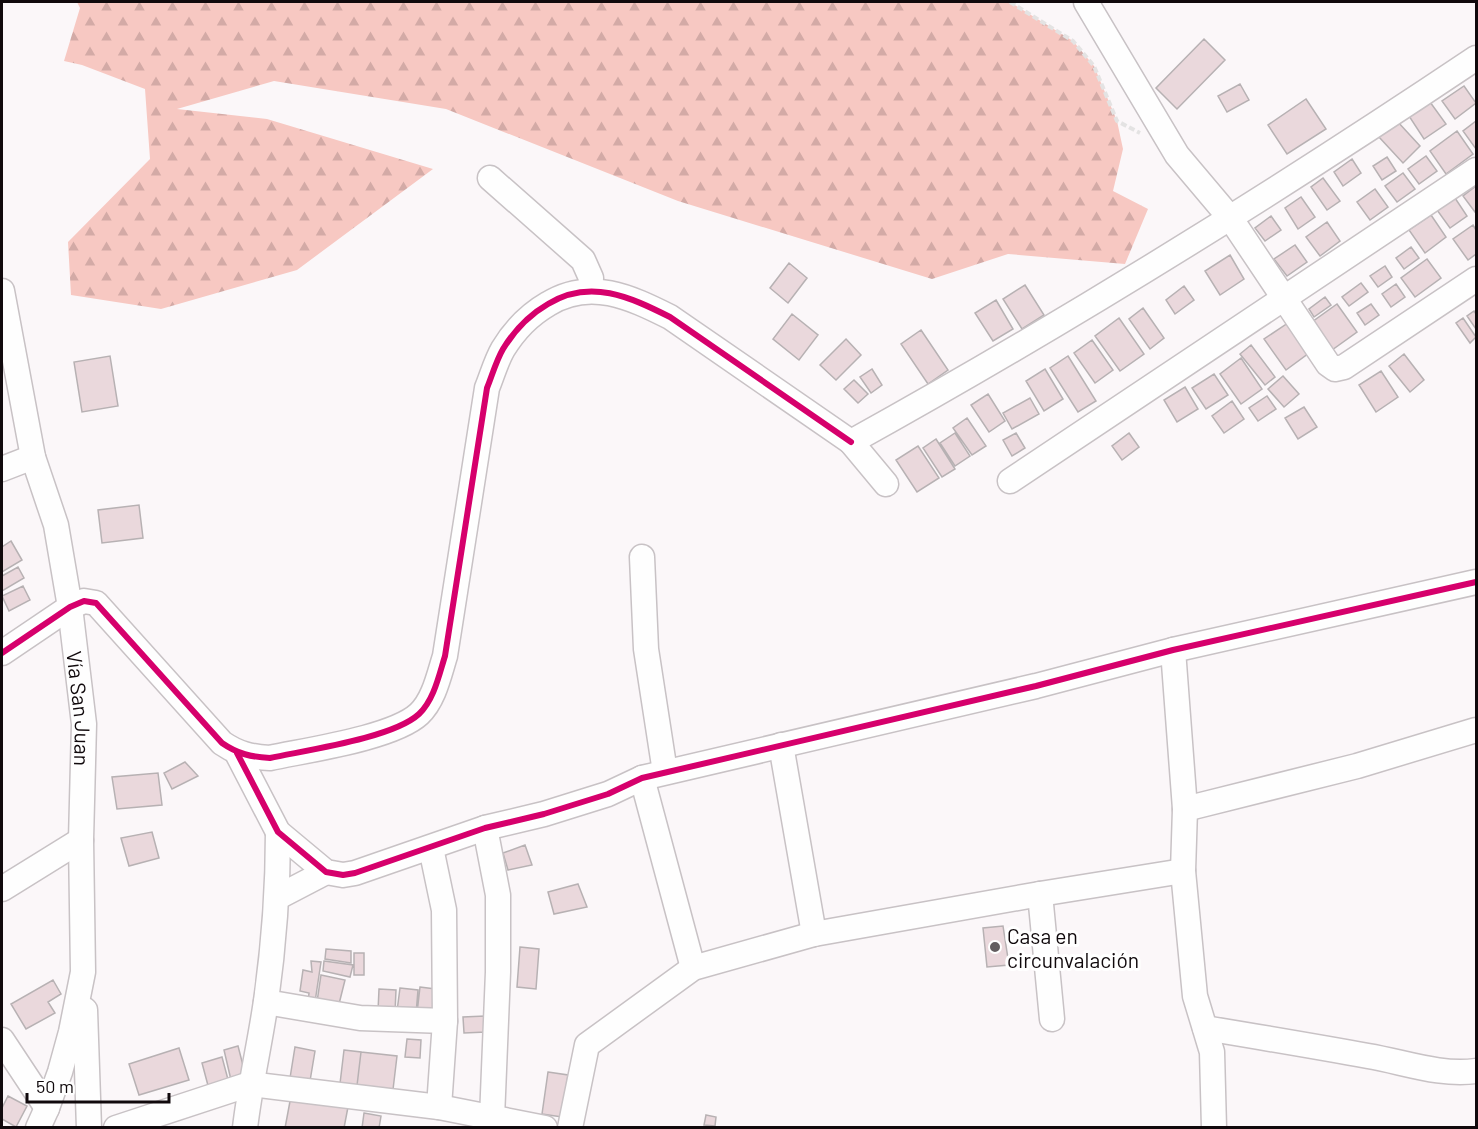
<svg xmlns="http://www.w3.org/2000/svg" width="1478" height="1129" viewBox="0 0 1478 1129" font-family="Barlow,sans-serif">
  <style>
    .forest { fill: url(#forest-firs) }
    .building { fill: #ead8dc; stroke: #b7b1b3; stroke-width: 1.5 }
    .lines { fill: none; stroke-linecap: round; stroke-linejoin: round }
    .minor-casing { stroke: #c8c2c5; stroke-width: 27 }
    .path { stroke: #e4e3e3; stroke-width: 4; stroke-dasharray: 6 3; stroke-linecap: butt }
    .minor { stroke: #fefefe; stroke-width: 24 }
    .cycleway-casing { stroke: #fff; stroke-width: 10 }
    .cycleway { stroke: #d6006c; stroke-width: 6 }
    .poi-dot { fill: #625c5f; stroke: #fff; stroke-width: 2 }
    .labels { text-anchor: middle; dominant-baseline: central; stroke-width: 6; stroke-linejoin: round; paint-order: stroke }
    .street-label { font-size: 21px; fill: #10090c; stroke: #fff }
    .poi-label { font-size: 21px; fill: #10090c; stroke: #fff; text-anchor: start }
  </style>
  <defs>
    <pattern id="forest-firs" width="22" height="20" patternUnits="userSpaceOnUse" patternTransform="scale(1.5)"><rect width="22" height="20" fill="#f7c8c2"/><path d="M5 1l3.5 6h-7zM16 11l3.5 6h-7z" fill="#d3aaa6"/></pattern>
  </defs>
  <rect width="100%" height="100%" fill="#fbf7f9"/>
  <path class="forest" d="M77 2H1010L1073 41 1094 66 1117 121 1123 149 1113 191 1148 209 1125 264 1008 254 932 279 678 201 446 109 274 81 177 109 267 119 433 169 297 270 161 309 71 295 68 242 150 159 145 89 82 65 64 61 80 8Z"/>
  <path class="building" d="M1204 39 1225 60 1177 109 1156 88Z
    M1240 84 1249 100 1227 112 1218 96Z
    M1464 86 1476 103 1455 119 1442 101Z
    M1306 99 1326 129 1287 154 1268 125Z
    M1430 102 1446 124 1424 139 1409 116Z
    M1397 121 1420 146 1403 163 1379 137Z
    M1476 121V149L1463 131Z
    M1457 131 1473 154 1446 174 1430 151Z
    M1426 156 1437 171 1419 184 1408 169Z
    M1387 157 1396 171 1382 180 1373 166Z
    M1352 159 1361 173 1343 186 1334 172Z
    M1403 173 1415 189 1397 202 1385 186Z
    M1323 178 1340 201 1327 210 1311 187Z
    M1476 186V210L1475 212 1463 196Z
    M1375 189 1388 207 1370 220 1357 202Z
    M1301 197 1315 217 1298 229 1285 208Z
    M1455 198 1467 216 1450 228 1437 210Z
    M1431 215 1446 237 1425 253 1409 230Z
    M1271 216 1281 230 1265 241 1255 228Z
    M1327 222 1340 241 1320 256 1306 237Z
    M1473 225 1476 230V254L1468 260 1453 239Z
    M1295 245 1307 262 1287 276 1274 259Z
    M1411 247 1419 258 1404 269 1396 258Z
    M1230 255 1244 279 1220 295 1205 271Z
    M1427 259 1441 278 1415 297 1401 278Z
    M789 263 807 278 788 303 770 288Z
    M1385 266 1392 277 1378 287 1370 276Z
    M1361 283 1368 292 1349 306 1342 297Z
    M1396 284 1405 297 1391 307 1382 294Z
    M1025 285 1044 315 1022 329 1003 299Z
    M1184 286 1194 300 1175 314 1166 300Z
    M1325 297 1331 305 1314 317 1309 309Z
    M996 300 1013 329 993 341 975 313Z
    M1337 304 1357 332 1332 350 1312 322Z
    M1371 304 1379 315 1365 325 1357 313Z
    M1143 308 1164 338 1150 349 1129 319Z
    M1474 311 1476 314V329L1467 316Z
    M792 314 818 335 799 360 773 339Z
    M1119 318 1144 354 1120 371 1095 336Z
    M1463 318 1476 337 1470 343 1456 323Z
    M1288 323 1309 353 1286 370 1264 339Z
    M921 330 948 370 928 384 901 344Z
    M846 339 861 355 836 380 820 365Z
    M1092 340 1113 370 1095 383 1074 353Z
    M1251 345 1275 377 1265 385 1240 354Z
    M1404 354 1424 380 1410 392 1389 366Z
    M110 356 118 406 82 412 74 362Z
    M1068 356 1096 401 1078 412 1050 368Z
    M1241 358 1262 389 1241 404 1220 374Z
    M872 369 882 385 871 393 860 377Z
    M1045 369 1063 399 1044 411 1026 381Z
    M1381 371 1398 397 1376 412 1359 385Z
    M1214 374 1228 395 1206 409 1192 388Z
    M1283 376 1299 394 1284 407 1268 389Z
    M854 380 868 394 858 403 844 389Z
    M1185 387 1198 409 1177 422 1164 400Z
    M988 394 1005 421 989 432 971 405Z
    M1267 396 1276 409 1258 421 1249 408Z
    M1030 398 1039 414 1012 429 1003 413Z
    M1232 401 1244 419 1224 433 1212 416Z
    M1304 407 1317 427 1298 439 1285 418Z
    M967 418 986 446 972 455 953 428Z
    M955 433 970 456 955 466 940 443Z
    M1016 433 1025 448 1012 456 1003 440Z
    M1129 433 1139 447 1122 460 1112 446Z
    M936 439 955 469 942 477 923 448Z
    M918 446 939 478 917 492 896 460Z
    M139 505 143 538 102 543 98 510Z
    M11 541 22 560 2 572V547Z
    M18 567 24 578 2 591V576Z
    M23 586 30 600 9 611 2 596Z
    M185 762 198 776 172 789 164 773Z
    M158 773 162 805 117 809 112 777Z
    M152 832 159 858 129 866 121 838Z
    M525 845 532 865 508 870 503 853Z
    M578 884 587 907 554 914 548 892Z
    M1003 926 1009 965 987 967 983 928Z
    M520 947 539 949 536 989 517 987Z
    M326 949 351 951V963L325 959Z
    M354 953H364V975H354Z
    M311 961 321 962 315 1002H308L309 993 300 991 303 970 312 972Z
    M324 961 353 965 350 977 323 971Z
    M321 975 345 980 338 1008 317 1002Z
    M53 980 61 994 48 1002 55 1013 26 1029 11 1004Z
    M420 987 443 990 439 1016 417 1013Z
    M400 988 418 990 416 1014 397 1011Z
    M379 989 396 990 395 1012 378 1011Z
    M485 1016 486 1032 464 1033 463 1017Z
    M407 1039 421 1040 420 1058 405 1057Z
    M238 1046 246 1077 231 1080 224 1050Z
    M295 1047 315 1051 310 1081 290 1078Z
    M179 1048 189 1080 139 1095 129 1064Z
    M344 1050 361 1052 356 1094 339 1092Z
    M361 1052 397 1056 392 1098 356 1094Z
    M222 1057 230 1087 210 1093 202 1063Z
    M548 1072 568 1075 562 1117 542 1114Z
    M8 1096 27 1106 16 1127 2 1119V1108Z
    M291 1096 348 1107 344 1128H285Z
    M364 1113 381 1116 379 1128H362Z
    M706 1115 716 1117 715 1126 704 1125Z"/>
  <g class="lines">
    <defs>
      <g id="minor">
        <path d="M1086 2 1177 155 1231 219 1328 364 1335 369 1344 367 1476 279"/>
        <path d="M490 178 583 260 591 278 590 290"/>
        <path id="s1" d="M2 291 33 457 56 525 70 607 84 724 81 840 83 972 71 1032 60 1072 47 1108 38 1128"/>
        <path d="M2 469 33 457"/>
        <path d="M1010 481 1476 170"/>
        <path d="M886 484 851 442C1066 323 1273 194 1476 58"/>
        <path d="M642 557 646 649 665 772"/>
        <path d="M1173 650 1185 809 1183 871 1195 996 1212 1052 1214 1128"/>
        <path d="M2 653 70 607 84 601 96 603 222 743C238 754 251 757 270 758 307 750 393 738 419 714 434 700 439 675 445 656L487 388C492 376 496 361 503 349 514 331 529 315 548 304 590 278 630 297 670 317L851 442"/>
        <path d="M781 745 814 934"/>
        <path d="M237 753 278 832 326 872 343 875 355 873 485 828 544 814 608 794 642 778 1036 686 1173 650 1476 582"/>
        <path d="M642 778 693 968"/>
        <path d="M1185 809 1357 766 1476 730"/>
        <path d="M485 828 498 895V972L492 1118"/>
        <path d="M431 848 444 910 445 1021 439 1107"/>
        <path d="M2 889 81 840"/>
        <path d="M1040 894 1052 1019"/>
        <path d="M278 897 326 872"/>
        <path d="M266 1002 360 1018 445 1021"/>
        <path d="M85 1010 89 1128"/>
        <path d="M1205 1028C1259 1037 1313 1046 1368 1056 1404 1062 1440 1076 1476 1071"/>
        <path d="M2 1040 47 1108"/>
        <path d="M116 1128 250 1084 439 1107 545 1128"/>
        <path d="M245 1128C250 1085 260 1043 266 1001 274 944 278 889 278 832"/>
        <path d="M570 1128 587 1045 693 968 814 934 1040 894 1183 871"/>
      </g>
    </defs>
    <use href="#minor" class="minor-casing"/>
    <path class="path" d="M1010 2 1073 41 1094 66 1117 121 1140 133"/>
    <use href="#minor" class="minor"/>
    <defs>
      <path id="cycleway" d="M2 653 70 607 84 601 96 603 222 743C238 754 251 757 270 758 307 750 393 738 419 714 434 700 439 675 445 656L487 388C492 376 496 361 503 349 514 331 529 315 548 304 590 278 630 297 670 317L851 442
        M237 753 278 832 326 872 343 875 355 873 485 828 544 814 608 794 642 778 1036 686 1173 650 1476 582"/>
    </defs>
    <use href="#cycleway" class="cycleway-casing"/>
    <use href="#cycleway" class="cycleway"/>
  </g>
  <circle class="poi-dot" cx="995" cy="947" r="6"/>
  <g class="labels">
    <g class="street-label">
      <text stroke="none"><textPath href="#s1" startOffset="426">Vía San Juan</textPath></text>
    </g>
    <g class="poi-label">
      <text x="1007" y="935">Casa en<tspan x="1007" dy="24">circunvalación</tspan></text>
    </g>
  </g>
  <rect width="1478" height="1129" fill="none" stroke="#10090c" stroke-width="6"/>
  <path d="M27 1093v9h142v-9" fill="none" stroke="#10090c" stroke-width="3"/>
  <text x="36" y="1093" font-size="18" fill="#10090c" stroke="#ffffff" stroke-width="4.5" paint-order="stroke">50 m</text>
</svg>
